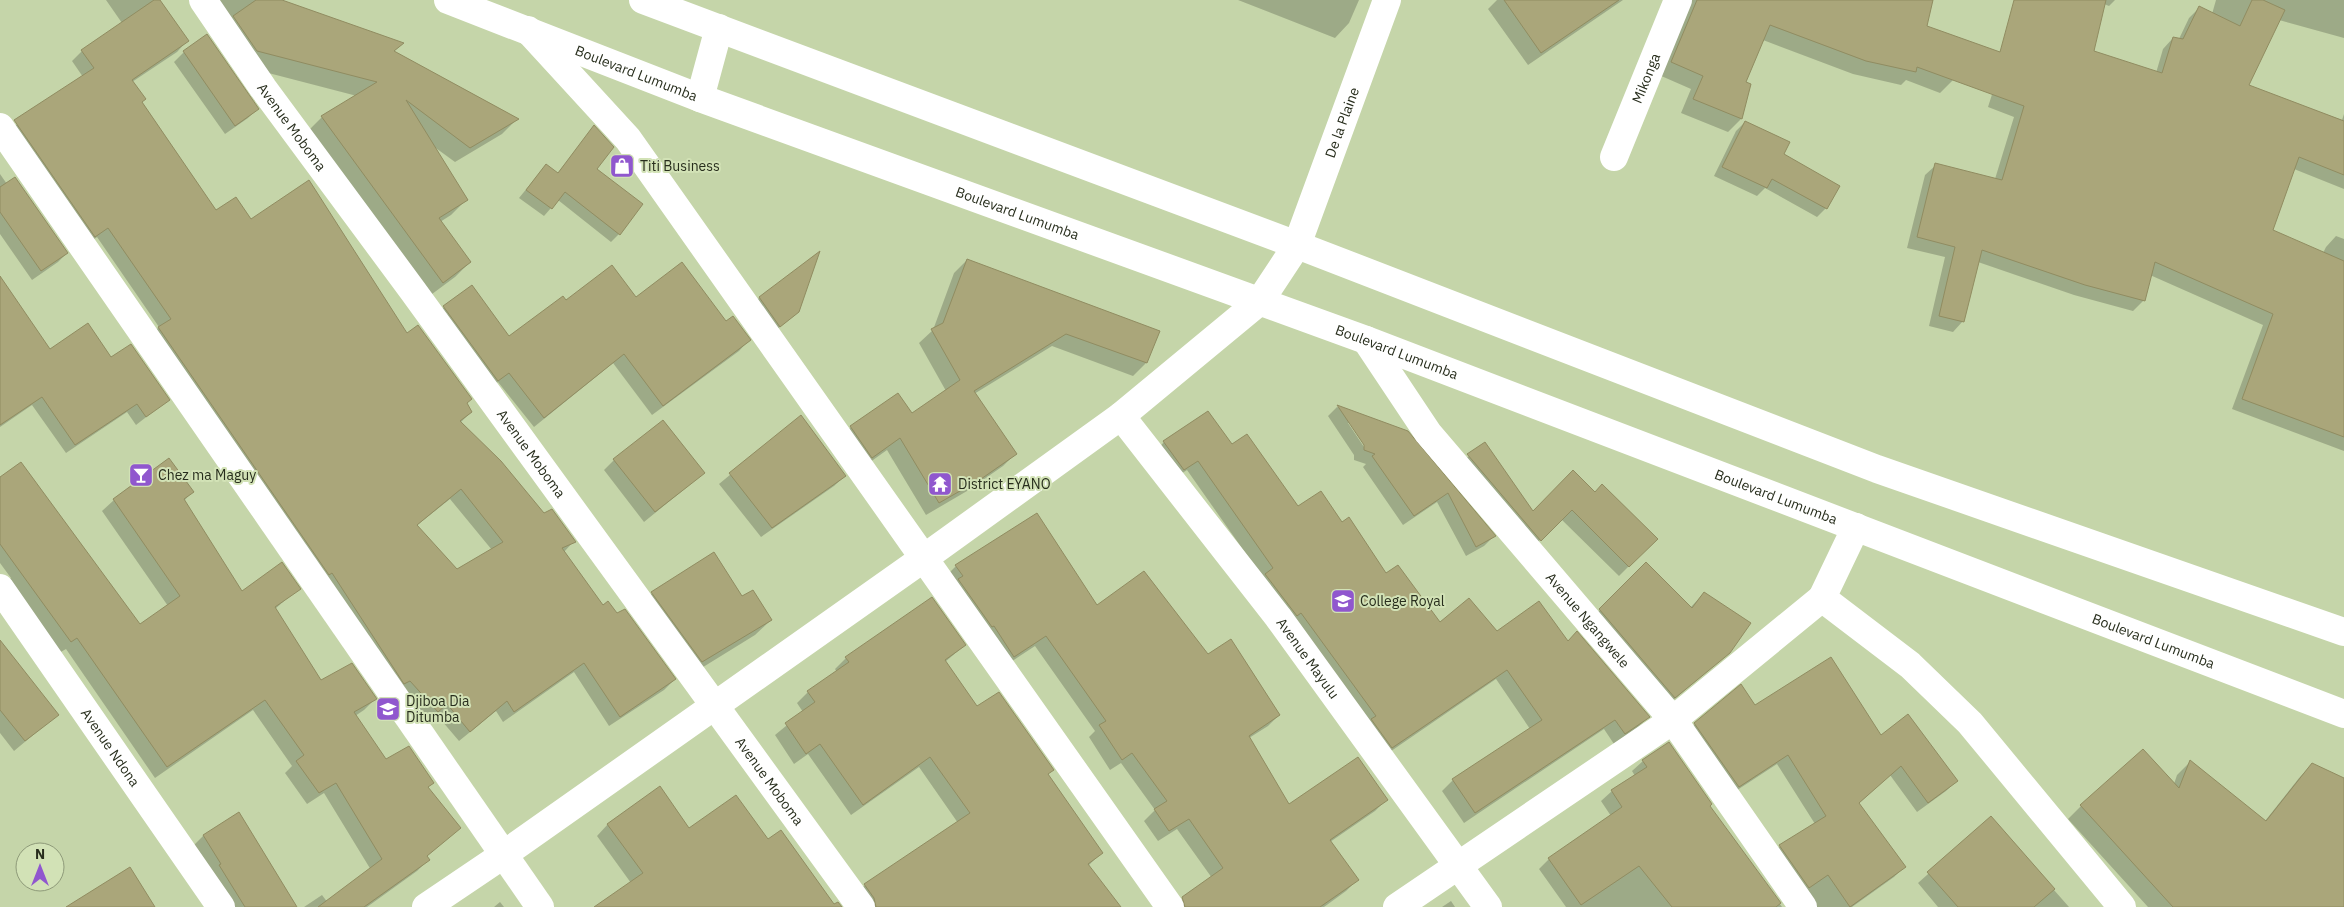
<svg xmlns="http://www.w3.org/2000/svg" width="2344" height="907" viewBox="0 0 2344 907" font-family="'IBM Plex Sans',sans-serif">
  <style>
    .shadow { fill: #0003; fill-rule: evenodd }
    .building { fill: #aaa67a; stroke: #908c61; fill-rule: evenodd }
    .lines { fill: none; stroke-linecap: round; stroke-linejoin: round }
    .minor { stroke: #fff; stroke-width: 28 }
    .highway { stroke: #fff; stroke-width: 28 }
    .labels { text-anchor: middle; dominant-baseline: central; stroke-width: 4; stroke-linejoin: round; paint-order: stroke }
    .street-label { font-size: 14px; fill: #282e1d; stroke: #d2e2b6 }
    .poi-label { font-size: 14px; fill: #282e1d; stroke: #d2e2b6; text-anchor: start }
  </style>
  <rect width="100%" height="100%" fill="#c5d5a9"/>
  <path class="shadow" d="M106 0H157L187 41 177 52 132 82 141 102 216 212 251 221 407 335 471 412 460 423 544 515 574 541 564 552 603 606 675 679 664 690 609 726 574 672 503 722 496 711 459 741 436 714 427 722 148 338 159 327 97 237 84 246 15 126 26 116 83 77 72 61 82 51 122 23ZM450 499 492 550 457 571 416 526Z
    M215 0H279L402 44 393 52 517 119 502 134 455 162 433 146 466 200 451 215 440 222 470 262 455 277 428 297 307 132 322 117 357 96 242 66Z
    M1238 0H1359L1349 23 1335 38Z
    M1497 0H1623L1528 65 1488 9Z
    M1688 0H1852L1953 80 1940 93 1906 80 1901 85 1853 74 1763 40 1744 83 1741 119 1728 132 1681 113 1691 89 1659 75Z
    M2022 0H2115L2109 6 2104 4 2092 52 2156 73 2163 49 2173 38 2179 39 2189 18 2199 8 2212 14 2216 0H2344V38L2279 20 2247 86 2342 120 2344 114V189L2294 169 2271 230 2323 253 2326 247 2336 236 2344 239V451L2232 409 2263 325 2150 275 2144 300 2133 311 2074 295 1978 262 1963 321 1953 332 1929 326 1945 257 1907 248 1925 175 1936 165 1995 179 2014 117 1988 107Z
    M184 52 257 109 248 118 225 134 174 62Z
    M1745 122 1782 155 1826 208 1817 217 1765 188 1757 196 1714 176 1736 131Z
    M594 127 595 169 619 234 611 242 558 200 544 216 519 198 546 165 557 174Z
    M0 174 23 207 67 253 58 262 32 280 0 234Z
    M817 254 798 312 769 336 749 308 759 298Z
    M967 260 1158 331 1146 363 1133 376 1052 346 974 394 1015 454 1003 466 967 491 926 515 887 450 859 470 838 440 851 427 898 395 912 415 946 391 919 343 933 330 954 273Z
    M636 298 749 340 739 351 652 415 613 363 534 427 498 382 487 390 434 317 444 307 508 338 565 302Z
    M0 305 50 351 111 358 168 400 136 425 127 412 66 453 32 405 0 427Z
    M1337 407 1407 432 1494 536 1484 546 1466 556 1437 502 1403 525 1363 467 1366 464 1354 460V455L1328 416ZM1348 423H1351L1368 449 1366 450Z
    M800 417 845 476 834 486 761 537 719 484Z
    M1164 442 1232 446 1297 508 1341 524 1386 575 1440 624 1567 643 1648 717 1638 727 1614 744 1604 729 1464 823 1442 791 1453 780 1530 729 1496 679 1381 758 1263 578 1187 470 1173 479 1154 453Z
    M1485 443 1532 513 1595 494 1656 539 1619 576 1561 519 1530 550 1458 465Z
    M169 460 192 492 184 501 242 592 299 588 275 609 321 682 375 699 364 710 355 716 386 761 432 783 427 788 459 828 426 857 428 860 417 871 367 907H304L322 895 328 903 371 870 324 793 307 804 285 773 292 766 253 710 155 778 66 649 59 653 8 581 11 578 0 563V478L140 626 168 606 102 511 114 500Z
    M614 460 704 473 644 522 604 470Z
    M1646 564 1690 608 1704 593 1729 653 1664 708 1589 621Z
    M956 566 1096 607 1207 656 1279 715 1268 726 1249 738 1288 806 1386 800 1375 811 1330 842 1357 880 1346 891 1324 907H1176L1186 896 1212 878 1177 829 1158 841 1144 821 1155 810 1121 763 1110 770 1089 737 1095 731 1035 646 1003 667 945 577Z
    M652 593 742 598 771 620 755 635 687 677 637 608Z
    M965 645 945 662 977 708 1047 775 1101 853 1088 866 1119 907H860L853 896 865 885 958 823 919 767 851 815 808 754 794 764 775 735 803 712 797 703 808 692 837 672 835 669 846 658Z
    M0 662 57 715 14 751 0 733Z
    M1755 707 1880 737 1956 781 1946 791 1917 812 1890 775 1858 804 1904 867 1894 877 1852 907H1805L1770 857 1780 846 1815 824 1777 764 1728 796 1685 734 1695 724Z
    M1643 761 1709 806 1782 907H1566L1539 869 1549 859 1611 816 1601 801 1612 791 1635 776 1632 771Z
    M2190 762 2265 821 2299 778 2312 764 2344 780V907H2148L2068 819 2081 806 2174 784 2177 775Z
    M239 814 296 907H229L193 846 203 836Z
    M1991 818 2054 890 2069 907H1938L1918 883Z
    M608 824 689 829 768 841 834 906 841 907H597L631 883 597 836Z
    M1451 901 1455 907H1442Z
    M500 902 504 907H494Z"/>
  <path class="building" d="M154 0H160L189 41 132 80 146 99 142 102 216 210 236 197 251 219 309 180 407 333 418 325 472 399 467 403 472 412 460 421 501 461 544 513 552 509 576 542 562 548 603 605 608 601 617 613 625 609 676 679 620 717 584 663 514 712 507 701 470 732 447 704 438 712 410 681 404 684 332 573 329 575 158 327 171 319 108 228 95 237 14 120 94 68 81 50ZM461 489 503 542 457 569 417 525Z
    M256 0H282L404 43 394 51 519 119 470 148 406 100 468 200 439 218 471 262 443 283 321 116 377 82 257 51 233 16Z
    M1504 0H1619L1541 53Z
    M1697 0H1933L1927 26 2000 52 2014 0H2106L2094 51 2162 73 2173 37 2183 39 2199 6 2240 26 2252 0H2263L2285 10 2249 85 2344 121V175L2299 157 2273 230 2344 261V437L2242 399 2273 314 2155 262 2145 301 2085 285 1982 250 1964 322 1939 316 1955 247 1917 237 1935 163 2002 180 2024 106 1917 67 1916 72 1866 61 1770 25 1746 82 1751 84 1742 119 1693 99 1703 76 1671 62Z
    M207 34 259 109 235 126 183 51Z
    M1745 121 1790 142 1784 154 1840 186 1827 209 1772 179 1767 188 1722 167Z
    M594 125 614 147 597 169 643 204 620 235 565 192 552 209 526 190 546 164 558 173Z
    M15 177 68 253 41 271 0 212V187Z
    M820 251 799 312 780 327 759 297Z
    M967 259 1160 331 1147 363 1066 334 974 391 1017 454 981 479 939 503 900 438 872 458 850 426 898 393 912 413 960 380 931 329 943 323Z
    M682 262 726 321 733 316 751 340 663 406 624 354 544 418 509 373 498 381 443 306 472 285 509 336 563 296 566 300 612 265 636 297Z
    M0 276 50 349 88 323 111 357 131 344 170 400 146 417 137 404 75 445 42 397 0 425Z
    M1337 405 1408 431 1496 536 1476 547 1448 493 1414 516 1372 456 1375 454 1364 450V445Z
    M1208 411 1232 444 1247 434 1298 506 1321 491 1342 522 1349 517 1386 573 1398 565 1440 622 1469 598 1497 631 1539 601 1568 641 1577 631 1650 717 1625 734 1615 720 1475 813 1452 779 1542 720 1507 670 1392 748 1371 719 1376 716 1301 613 1297 616 1265 574 1273 568 1198 461 1184 470 1163 441Z
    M801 415 846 476 772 528 729 473Z
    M663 420 705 473 655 512 613 459Z
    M1485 442 1533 511 1573 470 1595 492 1602 484 1658 539 1629 567 1572 510 1541 541 1467 454Z
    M169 458 194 492 184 499 242 591 282 562 301 589 275 607 321 680 352 663 377 699 354 712 386 759 409 746 434 783 428 787 461 828 427 856 430 860 364 907H318L382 859 336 783 319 793 296 761 304 755 265 700 167 767 77 638 71 642 0 544V477L21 462 140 624 180 596 113 499Z
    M1037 513 1097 605 1144 571 1208 654 1231 639 1280 715 1249 736 1289 804 1358 757 1388 800 1330 840 1359 880 1320 907H1185L1182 897 1223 868 1189 819 1169 831 1154 809 1167 801 1132 753 1122 760 1099 725 1106 721 1046 636 1014 657 994 626 992 627 958 579 963 576 955 565Z
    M714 552 742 596 753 590 772 620 702 662 651 592Z
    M1646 562 1692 608 1704 592 1751 623 1730 653 1675 698 1599 609Z
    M932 597 966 645 945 660 977 706 999 692 1054 770 1048 774 1103 853 1088 864 1121 907H876L874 898 864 884 970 813 930 757 863 805 820 744 806 754 785 723 815 702 807 691 849 662 845 657Z
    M0 640 59 715 25 741 0 710Z
    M1831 657 1881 735 1908 714 1958 781 1928 803 1901 766 1859 803 1906 867 1850 907 1828 875 1809 888 1779 845 1826 816 1788 755 1739 787 1694 723 1741 684 1755 705Z
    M1669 742 1712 804 1710 806 1781 903 1776 907H1672L1639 866 1581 905 1548 858 1622 807 1611 790 1647 767 1642 760Z
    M2143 749 2179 788 2190 760 2266 821 2312 763 2344 778V907H2173L2080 805Z
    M660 786 689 828 736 795 768 839 781 830 834 904 838 902 842 907H594L643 873 607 824Z
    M239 812 297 907H245L219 865 221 864 203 835Z
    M1991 816 2055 889 2034 907H1958L1927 872Z
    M130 867 155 907H66Z"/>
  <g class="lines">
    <g class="minor">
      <path id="s1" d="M203 0 263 88 413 291 861 907"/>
      <path d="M528 30 628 139 1170 907"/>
      <path d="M0 127 540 907"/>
      <path id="s2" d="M1614 157 1678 0"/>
      <path id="s3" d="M1366 340 1428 433 1673 720 1803 907"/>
      <path id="s4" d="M1121 416 1278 617 1488 907"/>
      <path d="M1856 527 1822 598 1910 665 1970 723 2122 907"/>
      <path id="s5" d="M0 588 221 907"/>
      <path id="s6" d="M426 907 503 855 924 558 1121 416 1260 301 1297 245 1387 0"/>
      <path d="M1397 907 1673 720 1822 598"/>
    </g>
    <g class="highway">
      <path id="s7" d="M448 0 700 98 1366 340 2344 714"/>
      <path d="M643 0 1297 245 1877 469 2344 632"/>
      <path d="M700 98 719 28"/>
    </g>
  </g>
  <defs>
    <symbol id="shop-square" viewBox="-11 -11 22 22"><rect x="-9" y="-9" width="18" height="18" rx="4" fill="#9057ce" stroke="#d2e2b6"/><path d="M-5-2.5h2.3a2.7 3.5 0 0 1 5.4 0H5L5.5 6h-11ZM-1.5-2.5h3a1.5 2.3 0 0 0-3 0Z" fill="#fff"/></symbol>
    <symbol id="bar-square" viewBox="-11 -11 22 22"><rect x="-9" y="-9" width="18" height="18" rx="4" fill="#9057ce" stroke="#d2e2b6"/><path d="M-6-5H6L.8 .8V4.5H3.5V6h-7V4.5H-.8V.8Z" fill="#fff"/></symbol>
    <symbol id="temple-square" viewBox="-11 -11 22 22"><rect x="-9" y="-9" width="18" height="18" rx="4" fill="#9057ce" stroke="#d2e2b6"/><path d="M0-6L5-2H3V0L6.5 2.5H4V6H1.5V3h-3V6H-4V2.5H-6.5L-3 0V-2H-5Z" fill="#fff"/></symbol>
    <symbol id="school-square" viewBox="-11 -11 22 22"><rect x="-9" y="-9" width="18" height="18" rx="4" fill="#9057ce" stroke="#d2e2b6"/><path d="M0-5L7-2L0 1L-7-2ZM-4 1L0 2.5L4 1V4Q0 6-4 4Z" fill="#fff"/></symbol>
  </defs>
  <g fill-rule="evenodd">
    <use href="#shop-square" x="608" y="152" width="28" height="28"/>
    <use href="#bar-square" x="127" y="461" width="28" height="28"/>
    <use href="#temple-square" x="926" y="470" width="28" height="28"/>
    <use href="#school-square" x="1329" y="587" width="28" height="28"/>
    <use href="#school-square" x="374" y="695" width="28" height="28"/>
  </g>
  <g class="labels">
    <g class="street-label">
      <text stroke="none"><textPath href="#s7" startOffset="202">Boulevard Lumumba</textPath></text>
      <text stroke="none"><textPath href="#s2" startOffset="85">Mikonga</textPath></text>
      <text stroke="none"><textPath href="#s6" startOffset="1229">De la Plaine</textPath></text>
      <text stroke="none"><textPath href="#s1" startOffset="155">Avenue Moboma</textPath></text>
      <text stroke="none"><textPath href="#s7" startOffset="608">Boulevard Lumumba</textPath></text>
      <text stroke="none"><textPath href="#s7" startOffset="1012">Boulevard Lumumba</textPath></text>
      <text stroke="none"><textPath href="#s1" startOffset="560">Avenue Moboma</textPath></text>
      <text stroke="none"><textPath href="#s7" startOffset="1418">Boulevard Lumumba</textPath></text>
      <text stroke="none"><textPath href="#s3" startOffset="358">Avenue Ngangwele</textPath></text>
      <text stroke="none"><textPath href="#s7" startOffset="1822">Boulevard Lumumba</textPath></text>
      <text stroke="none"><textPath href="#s4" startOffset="306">Avenue Mayulu</textPath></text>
      <text stroke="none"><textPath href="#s5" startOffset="194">Avenue Ndona</textPath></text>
      <text stroke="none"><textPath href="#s1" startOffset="965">Avenue Moboma</textPath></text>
    </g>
    <g class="poi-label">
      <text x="640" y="166">Titi Business</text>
      <text x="158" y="475">Chez ma Maguy</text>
      <text x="958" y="484">District EYANO</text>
      <text x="1360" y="601">College Royal</text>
      <text x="406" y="701">Djiboa Dia<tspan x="406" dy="16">Ditumba</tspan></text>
    </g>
  </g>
  <g transform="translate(40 867)"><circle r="24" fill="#d2e2b6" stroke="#8e9a79"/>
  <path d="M0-4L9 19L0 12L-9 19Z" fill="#9057ce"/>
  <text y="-8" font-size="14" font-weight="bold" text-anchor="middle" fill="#282e1d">N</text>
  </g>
</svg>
